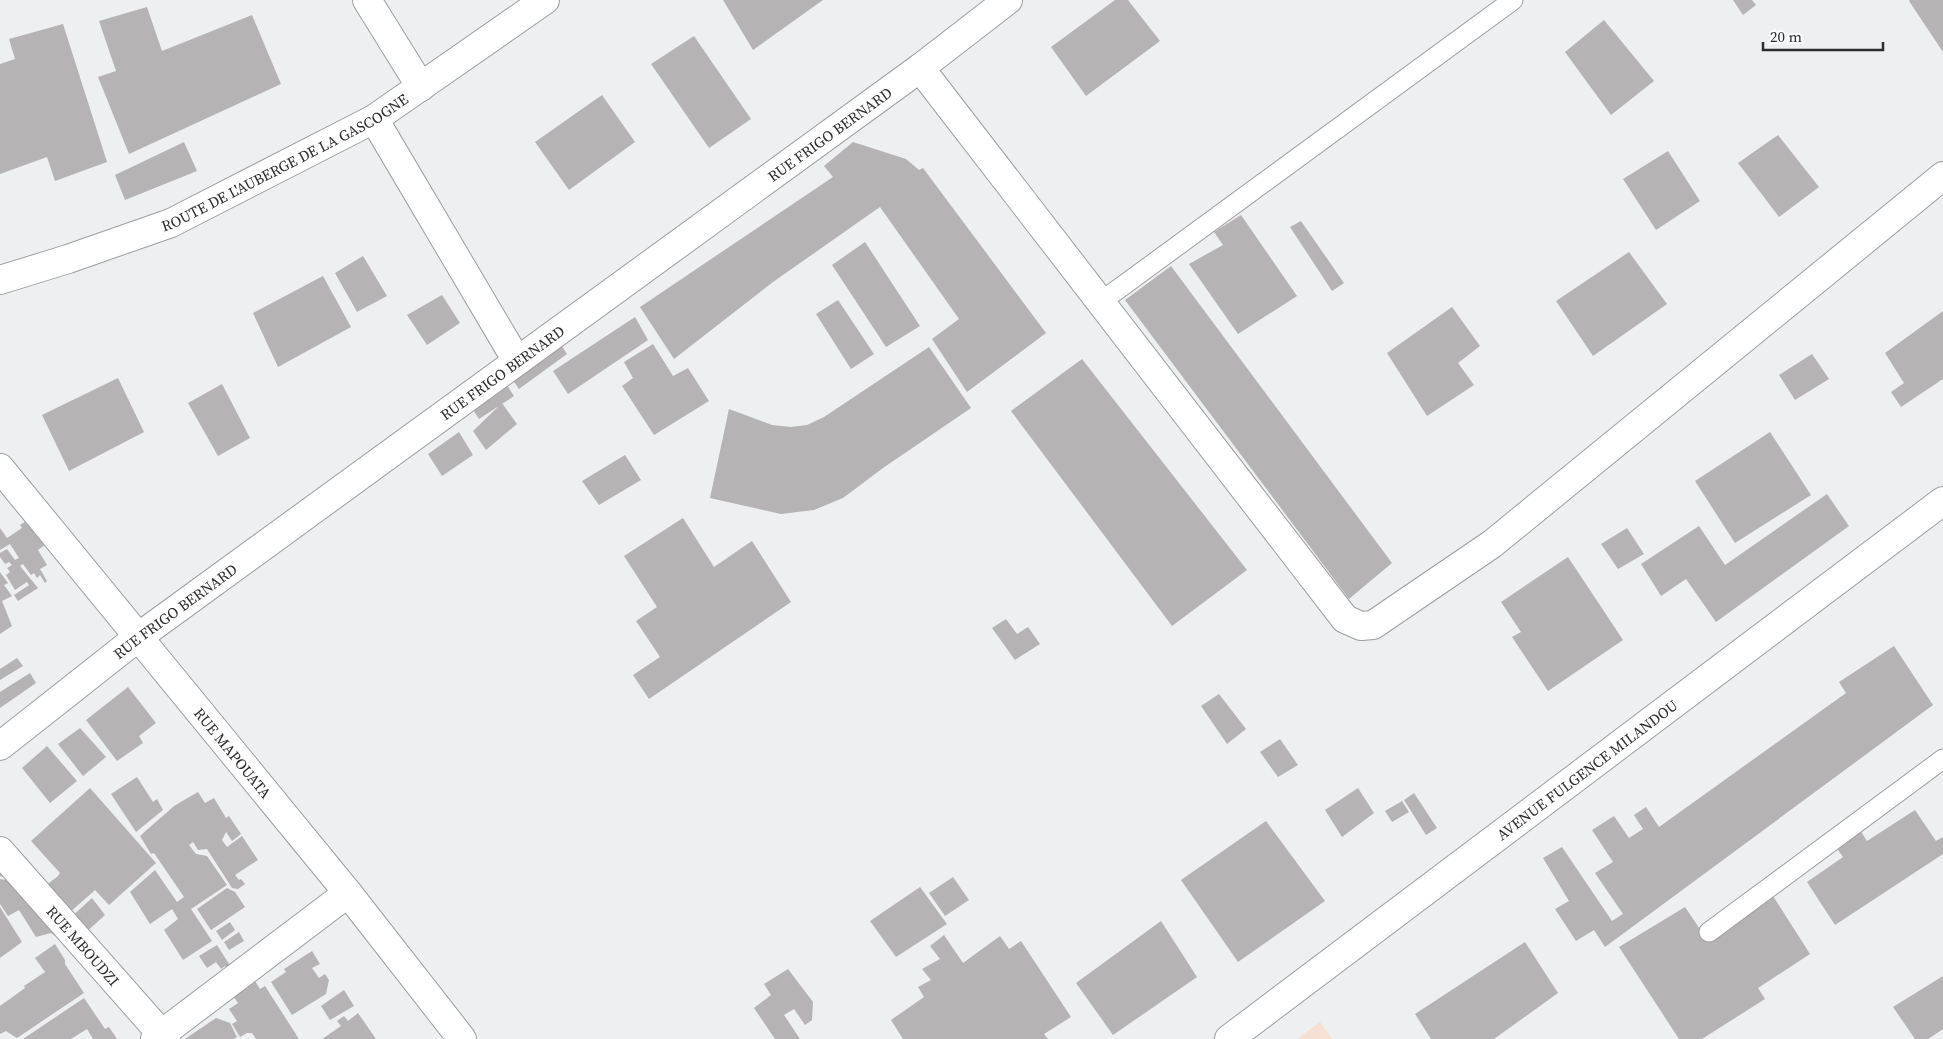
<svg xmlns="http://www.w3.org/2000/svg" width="1943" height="1039" viewBox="0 0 1943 1039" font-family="'Source Serif 4',serif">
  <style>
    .education { fill: #f6e0d4 }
    .building { fill: #b5b3b4 }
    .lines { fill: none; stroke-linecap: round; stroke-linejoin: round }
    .service-casing { stroke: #9d9ea0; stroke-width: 21 }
    .minor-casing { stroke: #9d9ea0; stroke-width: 30 }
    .tertiary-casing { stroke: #9d9ea0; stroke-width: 30 }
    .service { stroke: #fff; stroke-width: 19 }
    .minor { stroke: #fff; stroke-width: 28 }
    .tertiary { stroke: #fff; stroke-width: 28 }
    .labels { text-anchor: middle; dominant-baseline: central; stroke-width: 4; stroke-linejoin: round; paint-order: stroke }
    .street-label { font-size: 15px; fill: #2d2d2e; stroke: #fbfcfe }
  </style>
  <rect width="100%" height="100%" fill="#eeeff1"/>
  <path class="education" d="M1320 1022 1332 1039H1297Z"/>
  <path class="building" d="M723 0H823L753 50Z
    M1115 0H1128L1160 41 1086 96 1051 47Z
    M1733 0H1752L1756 5 1743 15Z
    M1910 0H1943V52L1909 1Z
    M147 7 162 51 252 15 281 84 129 154 98 77 116 71 99 21Z
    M1604 20 1654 81 1611 115 1565 52Z
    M63 24 107 162 55 181 47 157 0 174V64L15 59 9 39Z
    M694 36 751 119 709 148 651 64Z
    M602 95 635 142 569 190 535 142Z
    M1778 135 1819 187 1779 217 1738 163Z
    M184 142 197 171 125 200 115 175Z
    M853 142 906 159 919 170 923 168 1046 333 967 392 932 339 959 319 880 207 773 282 674 359 640 307 833 177 824 166Z
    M1668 151 1700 201 1656 230 1623 179Z
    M1241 215 1297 296 1238 334 1189 264 1223 245 1214 232Z
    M1301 221 1344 283 1332 291 1290 227Z
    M865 242 920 326 886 347 832 265Z
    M1629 252 1667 304 1593 356 1556 301Z
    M363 256 387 296 357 312 335 273Z
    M1171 266 1392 563 1349 599 1125 300Z
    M323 276 351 327 278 367 253 313Z
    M442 295 460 323 427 345 407 315Z
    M838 300 874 354 851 369 816 314Z
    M1452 307 1480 346 1458 363 1474 385 1427 416 1387 353Z
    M1943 311V379L1901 407 1891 392 1904 383 1885 353Z
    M635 317 648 340 568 394 553 371Z
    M559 342 567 354 519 389 510 376Z
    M653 344 673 376 688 368 709 401 654 435 622 386 633 378 624 362Z
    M929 347 971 408 883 468 843 498 814 510 781 514 710 498 729 409 772 425 791 427 807 425 824 417Z
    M1812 354 1829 379 1795 400 1779 375Z
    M1082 359 1247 570 1172 626 1011 411Z
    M118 378 144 432 69 471 42 415Z
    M503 379 514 396 479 419 468 402Z
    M222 384 250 438 218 456 188 403Z
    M502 403 517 424 486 450 473 431Z
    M459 432 473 455 442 476 428 454Z
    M1770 432 1811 495 1735 543 1695 481Z
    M625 455 641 480 599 505 582 481Z
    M1827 494 1849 526 1716 622 1686 579 1661 596 1641 564 1699 526 1725 565Z
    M36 515 49 542 38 550 47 565 40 569 47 581 45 583 40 575 37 578 34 573 31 575 23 564 20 566 38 588 18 601 14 595 29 585 27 582 15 590 6 575 10 572 7 568 12 565 9 562 5 564 0 557V553L7 549 15 560 19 558 10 544 0 550V528L7 538 22 528 20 525Z
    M683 518 714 567 752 541 791 602 649 699 633 675 660 657 636 621 657 607 624 556Z
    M1627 528 1644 554 1618 569 1601 544Z
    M1568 557 1623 640 1548 691 1512 637 1521 632 1501 602Z
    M0 572 8 583 4 585 12 596 2 601 12 626 0 634Z
    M1006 619 1017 634 1028 627 1040 644 1015 660 992 628Z
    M1894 646 1933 705 1605 947 1594 930 1576 941 1555 909 1569 901 1543 858 1562 847 1612 921 1623 914 1595 873 1613 862 1592 830 1614 816 1629 838 1643 829 1634 815 1646 807 1659 827 1846 693 1839 682Z
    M17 658 23 666 0 680V669Z
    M30 673 36 683 0 708V692Z
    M128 687 156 723 139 736 143 743 117 761 86 720Z
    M1219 694 1246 729 1227 744 1201 706Z
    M80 728 106 757 83 776 58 744Z
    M1280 739 1298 765 1278 777 1260 752Z
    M47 746 77 781 50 803 22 768Z
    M137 777 153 802 157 799 163 810 136 832 111 794Z
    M90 788 156 863 109 905 95 890 68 914 46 885 57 877 60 873 31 841Z
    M1358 788 1374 813 1342 837 1325 810Z
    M198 792 205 803 214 798 226 818 229 816 241 834 232 841 226 832 222 840 227 847 242 836 258 860 235 875 239 880 241 879 245 884 238 889 232 888 207 849 198 850 193 842 189 845 196 854 207 856 227 885 191 909 212 941 183 960 164 930 178 919 172 909 150 924 130 892 155 870 177 902 184 897 154 853 151 854 140 836 174 806Z
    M1414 793 1437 828 1426 835 1404 800Z
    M1402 801 1409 812 1392 822 1385 811Z
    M1915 810 1936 841 1943 837V854L1835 925 1807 882 1843 857 1835 846 1860 830 1867 841Z
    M1266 821 1325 901 1238 962 1181 880Z
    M0 864 73 948 51 933 36 937 19 910 8 916 0 904V879L6 880 7 878 0 876Z
    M953 877 969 900 945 916 929 893Z
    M920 887 947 924 896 957 870 921Z
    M227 888 235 892 245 907 211 930 197 909Z
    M1773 896 1810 954 1758 988 1765 999 1702 1039H1679L1619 947 1685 907 1708 941Z
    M92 898 105 915 84 934 70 918Z
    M0 907 22 942 0 958Z
    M1161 921 1197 977 1113 1035 1076 983Z
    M230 922 235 930 222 940 216 931Z
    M239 932 244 941 229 950 224 942Z
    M944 935 963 963 1000 936 1009 949 1021 941 1071 1017 1044 1034 1048 1039H903L891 1020 924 997 918 987 931 980 922 969 940 959 930 946Z
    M1525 942 1558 993 1494 1039H1431L1415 1014Z
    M55 944 65 960V964L84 993 17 1038 6 1031 0 1034V1006L25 988 24 986 45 972 35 958Z
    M217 945 231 967 228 970 225 966 221 969 216 962 207 968 199 956Z
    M312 951 320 964 312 968 319 978 325 974 329 980 326 994 292 1015 271 982 286 972 284 969Z
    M788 969 813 1002 812 1020 805 1025 794 1009 784 1015 800 1039H775L754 1008 771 995 764 984Z
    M252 976 260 989 265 986 299 1039H256L252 1033H247L240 1037 232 1024 237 1021 229 1009 238 1003 231 993Z
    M1943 976V1029L1928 1039H1915L1893 1007Z
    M344 990 354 1006 330 1020 321 1006Z
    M84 998 105 1029 109 1027 117 1039H93L87 1029 71 1039H23Z
    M358 1013 376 1039H322L341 1026 337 1021 344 1016 348 1021Z
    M216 1018 230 1023 237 1037 234 1039H185Z"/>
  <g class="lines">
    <defs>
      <path id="service" d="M1102 301 1513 0
        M1709 932 1943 759"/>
      <g id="minor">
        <path d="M367 0 421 87"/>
        <path d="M920 68 1345 619 1361 626 1373 625 1492 544 1943 176"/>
        <path d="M374 119 517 361"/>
        <path id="s1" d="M0 468 348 893 462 1039"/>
        <path id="s2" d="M0 746 137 638 920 68 1008 0"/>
        <path id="s3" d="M0 851 166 1039"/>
        <path d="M155 1039 348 893"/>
        <path id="s4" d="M1229 1039 1943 501"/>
      </g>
      <g id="tertiary">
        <path id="s5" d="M0 280 68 259 171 223 374 119 545 0"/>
      </g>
    </defs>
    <use href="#service" class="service-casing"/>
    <use href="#minor" class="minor-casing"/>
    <use href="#tertiary" class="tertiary-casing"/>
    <use href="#service" class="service"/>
    <use href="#minor" class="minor"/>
    <use href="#tertiary" class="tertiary"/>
  </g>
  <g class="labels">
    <g class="street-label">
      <text stroke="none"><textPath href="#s2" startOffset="1031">RUE FRIGO BERNARD</textPath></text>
      <text stroke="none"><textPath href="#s5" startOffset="309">ROUTE DE L'AUBERGE DE LA GASCOGNE</textPath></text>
      <text stroke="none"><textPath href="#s2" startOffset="626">RUE FRIGO BERNARD</textPath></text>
      <text stroke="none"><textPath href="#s2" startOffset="221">RUE FRIGO BERNARD</textPath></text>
      <text stroke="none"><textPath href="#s1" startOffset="368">RUE MAPOUATA</textPath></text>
      <text stroke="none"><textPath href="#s4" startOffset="448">AVENUE FULGENCE MILANDOU</textPath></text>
      <text stroke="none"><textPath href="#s3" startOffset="126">RUE MBOUDZI</textPath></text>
    </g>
  </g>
  <path d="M1763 42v8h120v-8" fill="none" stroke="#2d2d2e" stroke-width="2.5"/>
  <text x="1770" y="42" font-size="15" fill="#2d2d2e" stroke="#fbfcfe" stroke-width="4" paint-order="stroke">20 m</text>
</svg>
